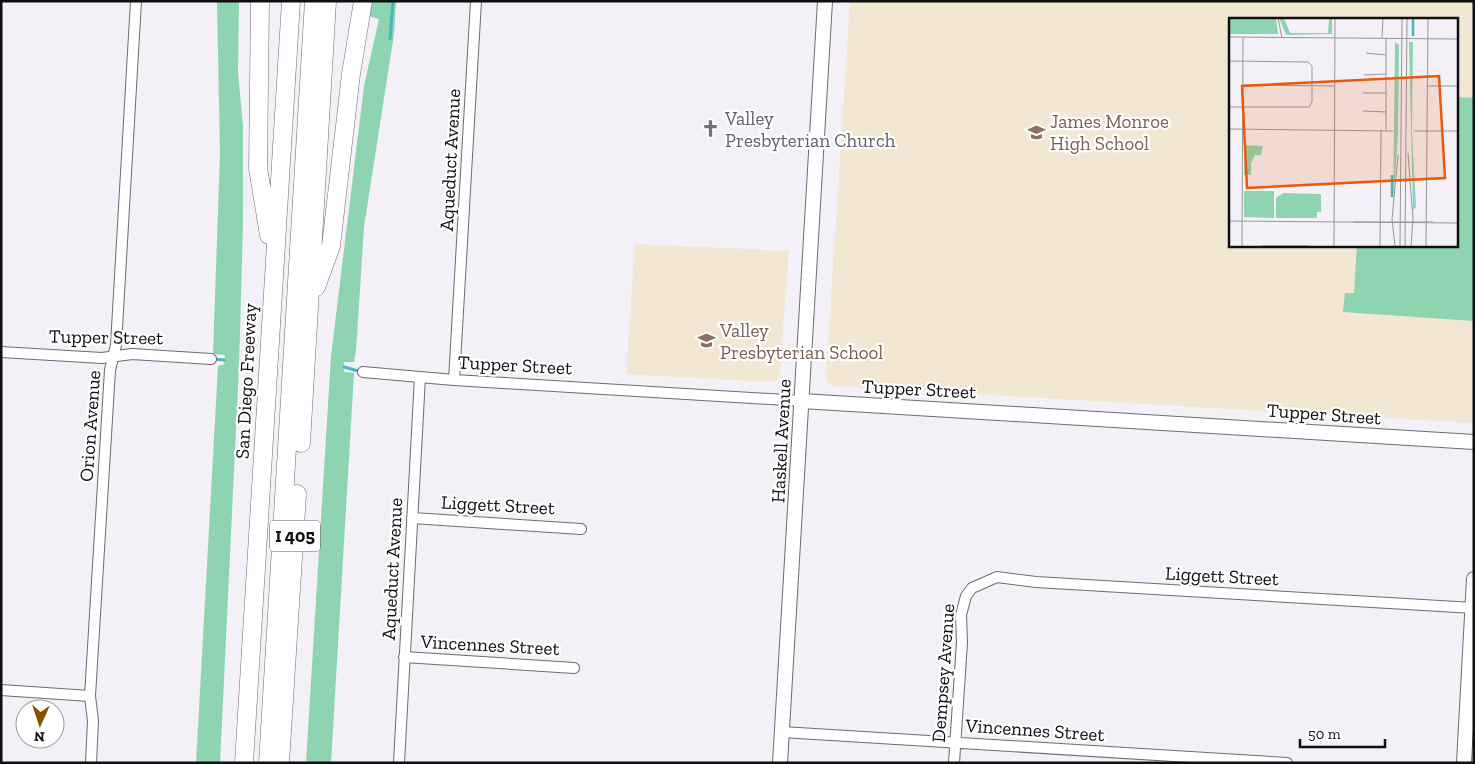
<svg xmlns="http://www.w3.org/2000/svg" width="1475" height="764" viewBox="0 0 1475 764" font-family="'Zilla Slab',serif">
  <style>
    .education { fill: #f2e7d2; fill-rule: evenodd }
    .green { fill: #8ed4b0 }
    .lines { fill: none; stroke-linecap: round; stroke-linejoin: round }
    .stream { stroke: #47b6be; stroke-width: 3 }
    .street-casing { stroke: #6d6b70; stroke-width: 12 }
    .secondary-casing { stroke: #6d6b70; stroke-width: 16 }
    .highway-casing { stroke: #6d6b70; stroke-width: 19 }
    .street { stroke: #fff; stroke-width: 10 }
    .secondary { stroke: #fff; stroke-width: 14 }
    .highway { stroke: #fff; stroke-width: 18 }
    .labels { text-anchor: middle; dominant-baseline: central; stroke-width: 4.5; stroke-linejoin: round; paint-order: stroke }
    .shield { fill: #fff; stroke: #575658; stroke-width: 1 }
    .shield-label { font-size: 18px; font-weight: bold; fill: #0f0e10 }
    .worship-label { font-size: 19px; fill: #5b616d; stroke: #fff; text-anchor: start }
    .education-label { font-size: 19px; fill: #785e54; stroke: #fff; text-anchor: start }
    .street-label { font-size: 19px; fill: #0f0e10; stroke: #fff }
    .inset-river { fill: none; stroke: #47b6be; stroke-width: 2.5 }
    .inset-road { fill: none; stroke: #98969b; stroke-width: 1 }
    .view { fill: #e8590c; fill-opacity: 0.15; stroke: #e8590c; stroke-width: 2.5 }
    .inset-edge { fill: none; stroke: #0f0e10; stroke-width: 2.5 }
  </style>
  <rect width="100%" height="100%" fill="#f3f0f7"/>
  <path class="education" d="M850 1H1474V418L1471 423 833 386 828 383 826 379ZM1230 19H1456V245H1230Z
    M635 244 789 251 779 379 770 382 626 374Z"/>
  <path class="green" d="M217 1H239L238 73 243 126V224L239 367 220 763H196L218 366 224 364 225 355 213 354 220 154Z
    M370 1H396L394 34 364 227 356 351 354 362H344V372L354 373 331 763H306L331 356 364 86 379 19 368 16Z
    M1456 97 1474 98V321L1343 312 1345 293H1354L1357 245H1456Z"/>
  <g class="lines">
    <path class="stream" d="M390 39 393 1
      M214 359 224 360
      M344 367 362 372"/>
    <defs>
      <path id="street" d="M1 352 102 358 132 354 211 359
        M363 372 454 380 802 401
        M454 380 476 1
        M412 518 581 529
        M404 657 574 668
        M1 690 90 696
        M782 732 1287 763
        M91 763 93 721 90 696 110 370 116 345 136 1
        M399 763 420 377
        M954 763 962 642 961 615 966 596 972 588 997 577 1036 582 1474 608"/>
      <path id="secondary" d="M802 401 1474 442
        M780 763 825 1
        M1464 763 1474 579"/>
      <path id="highway" d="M260 1 258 168 269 235
        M316 287 331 246 351 74 363 1
        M301 443 327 1
        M244 763 291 1
        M268 763 314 1
        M280 763 297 494"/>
    </defs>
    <use href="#street" class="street-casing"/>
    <use href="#secondary" class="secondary-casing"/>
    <use href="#highway" class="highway-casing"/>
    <use href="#street" class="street"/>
    <use href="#secondary" class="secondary"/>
    <use href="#highway" class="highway"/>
  </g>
  <defs>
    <symbol id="church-bare" viewBox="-9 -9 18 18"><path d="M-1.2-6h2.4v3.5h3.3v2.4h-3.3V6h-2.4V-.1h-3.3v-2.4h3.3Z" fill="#6b7280" stroke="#fff" stroke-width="2.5" paint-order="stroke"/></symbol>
    <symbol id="school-bare" viewBox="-9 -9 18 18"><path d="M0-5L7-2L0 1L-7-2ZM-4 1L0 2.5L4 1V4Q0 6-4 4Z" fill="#8d6e63" stroke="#fff" stroke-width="2.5" paint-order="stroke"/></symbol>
  </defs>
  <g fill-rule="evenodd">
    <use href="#church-bare" x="698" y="116" width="25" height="25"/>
    <use href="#school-bare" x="1024" y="120" width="25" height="25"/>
    <use href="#school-bare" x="694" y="328" width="25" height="25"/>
  </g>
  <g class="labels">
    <rect class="shield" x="270" y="520.5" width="50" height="31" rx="4"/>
    <g class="shield-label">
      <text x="295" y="536">I 405</text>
    </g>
    <g class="worship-label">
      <text x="725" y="118">Valley<tspan x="725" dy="22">Presbyterian Church</tspan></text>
    </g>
    <g class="education-label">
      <text x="1050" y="121">James Monroe<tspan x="1050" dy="22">High School</tspan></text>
      <text x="720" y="330">Valley<tspan x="720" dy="22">Presbyterian School</tspan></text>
    </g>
    <g class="street-label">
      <text transform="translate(450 160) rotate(-87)">Aqueduct Avenue</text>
      <text transform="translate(106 337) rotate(1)">Tupper Street</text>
      <text transform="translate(515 365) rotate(3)">Tupper Street</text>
      <text transform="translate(246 381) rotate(-87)">San Diego Freeway</text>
      <text transform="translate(919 389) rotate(3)">Tupper Street</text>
      <text transform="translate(1324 414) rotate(4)">Tupper Street</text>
      <text transform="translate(90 426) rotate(-86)">Orion Avenue</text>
      <text transform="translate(781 441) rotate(-87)">Haskell Avenue</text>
      <text transform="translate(498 505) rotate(3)">Liggett Street</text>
      <text transform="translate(392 569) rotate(-87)">Aqueduct Avenue</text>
      <text transform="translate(1222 576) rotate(3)">Liggett Street</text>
      <text transform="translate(490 645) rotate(3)">Vincennes Street</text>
      <text transform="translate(943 673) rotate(-86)">Dempsey Avenue</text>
      <text transform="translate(1035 730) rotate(4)">Vincennes Street</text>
    </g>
  </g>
  <g transform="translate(1229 18)">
    <rect width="229" height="229" fill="#f3f0f7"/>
    <path d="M0 0H47L49 16H0ZM50 0H55L61 15H99L100 0H103V16L57 17ZM166 24 170 27 169 115 164 187ZM180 24H184L183 114 187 189 184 192ZM16 127 34 128 32 137H26L22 145V157H15ZM15 173H45V200L15 199ZM54 175 92 176V194H88V200H47V180Z" fill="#8ed4b0"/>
    <path class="inset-river" d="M184 0V18M163 179V157"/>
    <path class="inset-road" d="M49 0 53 20M0 19 229 21M153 20 154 0M137 35 157 37M0 43 79 44 83 48V84L80 89H0M135 57 157 56M15 67 106 68M199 68H229M134 75H157M134 93 157 94M0 111 164 113M157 112V20M185 113H229M179 135 184 201 182 228M0 203 229 205M124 204H204M13 228 14 20M33 228H80M105 228 106 0M151 228 152 112M166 228 163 201 169 137M171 228 173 0M176 228 178 0M197 228 199 0"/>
    <path class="view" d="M210 58 216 160 18 170 13 68Z"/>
    <rect width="229" height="229" class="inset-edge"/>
  </g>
  <rect width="1475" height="764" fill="none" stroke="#0f0e10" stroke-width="5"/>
  <g transform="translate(40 724) rotate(183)"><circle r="24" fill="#ffffff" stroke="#9f9f9f"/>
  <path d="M0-4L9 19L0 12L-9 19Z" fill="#885201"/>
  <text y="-8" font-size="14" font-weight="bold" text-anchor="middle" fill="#0f0e10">N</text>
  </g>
  <path d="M1300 739v8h85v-8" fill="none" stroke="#0f0e10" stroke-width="2.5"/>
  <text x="1308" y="739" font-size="15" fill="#0f0e10" stroke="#ffffff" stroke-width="4" paint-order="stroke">50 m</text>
</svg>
